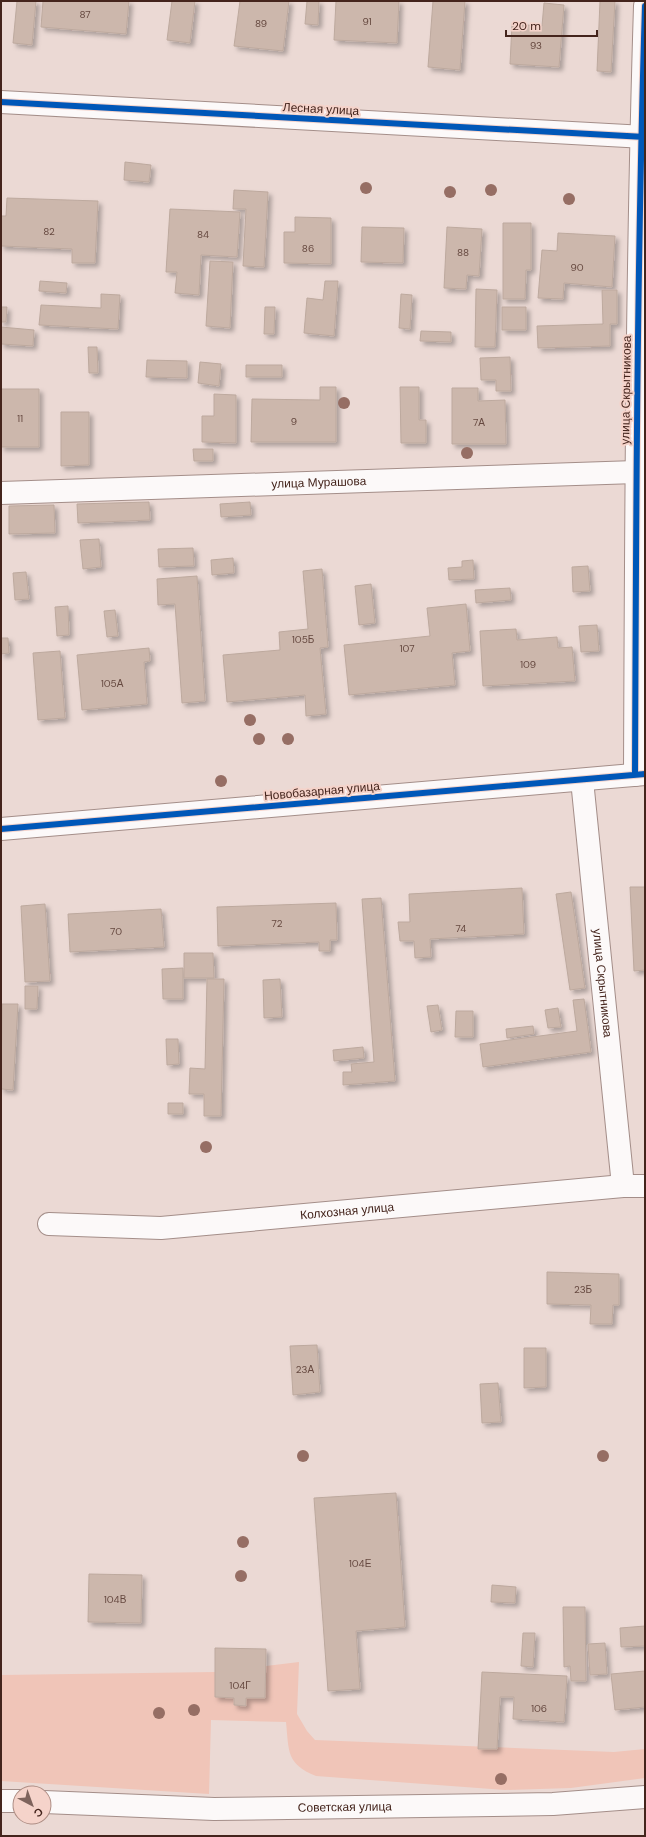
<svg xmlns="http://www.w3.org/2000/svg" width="646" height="1837" viewBox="0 0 646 1837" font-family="'DM Sans',sans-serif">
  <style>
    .green { fill: #f0c5b8 }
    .building { fill: #ccb7ac; stroke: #bda99e; filter: url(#shadow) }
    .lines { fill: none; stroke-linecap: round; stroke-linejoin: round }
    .street-casing { stroke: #a48e89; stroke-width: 24 }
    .street { stroke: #fcf9f9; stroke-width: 22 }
    .cycleway-casing { stroke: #f5d3ca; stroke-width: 8 }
    .cycleway { stroke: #0057b8; stroke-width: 6 }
    .tree { fill: #966e64 }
    .labels { text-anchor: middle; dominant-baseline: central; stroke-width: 4; stroke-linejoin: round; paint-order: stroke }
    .number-label { font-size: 10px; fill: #664940 }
    .street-label { font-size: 12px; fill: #44241c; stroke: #f5d3ca }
  </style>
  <defs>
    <filter id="shadow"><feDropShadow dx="3.5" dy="3.5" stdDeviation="2" flood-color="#0004"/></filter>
  </defs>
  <rect width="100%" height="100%" fill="#ebd9d4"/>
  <path class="green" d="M299 1662 297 1714 307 1731 315 1740 614 1752 645 1749V1778L571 1788 505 1790 316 1776C286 1764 289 1751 286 1722L211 1720 209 1794 1 1781V1675L215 1672V1697L234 1698V1705L245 1706 246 1698H265L266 1666Z"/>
  <path class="building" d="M17 1H36L32 45 13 43Z
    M43 1H129L126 34 41 27Z
    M172 1H195L190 43 167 40Z
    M240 1H289L283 51 234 46Z
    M307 1H319L318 25 305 24Z
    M336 1H399L397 43 334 40Z
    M433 1H465L460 70 428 67Z
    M600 1H615L611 72 597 71Z
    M544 3 564 5 559 67 510 64 512 24 542 26Z
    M125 162 151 165 149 182 124 180Z
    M234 190 268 192 264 267 243 266 246 209H233Z
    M7 198 98 201 95 263H72V249L1 246V216H6Z
    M170 209 240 212 237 257 201 255 199 295 175 293 177 272H166Z
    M295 217 331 218V264L284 263V232H295Z
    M503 223H531V270H526L525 299H503Z
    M362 227 404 228 403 263 361 262Z
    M447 227 482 229 479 276 467 275 466 289 444 288Z
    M558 233 615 236 612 287 564 283 563 299 538 298 542 250 557 251Z
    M210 261 233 262 230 328 206 326Z
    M40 281 67 283 66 293 39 291Z
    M325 281H338L334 336 304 333 307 298 323 300Z
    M476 289 497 290 495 347H475Z
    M602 290H617V324H610V346L538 348 537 326 603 324Z
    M101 294 120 295 118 329 39 325 41 305 101 308Z
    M401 294 412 295 410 329 399 328Z
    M1 307H7L6 322H1Z
    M265 307H275L274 334H264Z
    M502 307H526V330H502Z
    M1 327 34 330 33 346 1 344Z
    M421 331 451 332V342L420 341Z
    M88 347H97L98 373H89Z
    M510 357 511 391H496V380H481L480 358Z
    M147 360 187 361V378L146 377Z
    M200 362 221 364 219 386 198 383Z
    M246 365H282V377H246Z
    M320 387H336V442H251L252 399 320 400Z
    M400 387H419V420H426V443H401Z
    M452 388H478V401L505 400 506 444H452Z
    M1 389H39V447H1Z
    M214 394 236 395V443L202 442V416H214Z
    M61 412H89V465L61 466Z
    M193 449H213V461H194Z
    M149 502 150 520 78 523 77 504Z
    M250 502 251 515 221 517 220 504Z
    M54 505 55 533 9 534V506Z
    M99 539 101 567 83 569 80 540Z
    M193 548 194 566 159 567 158 549Z
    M233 558 234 573 212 575 211 560Z
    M473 560 474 579 449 580 448 568 462 567V561Z
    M588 566 590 591 573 592 572 567Z
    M322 569 328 647 320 648 326 714 306 716 305 695 227 702 223 655 280 650 279 632 308 629 303 571Z
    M26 572 29 599 15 600 13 573Z
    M197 576 205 701 182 703 175 604 158 605 157 579Z
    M371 584 375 623 359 625 355 586Z
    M510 588 511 600 476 603 475 590Z
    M466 604 470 651 452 653 455 685 349 695 344 645 430 636 427 608Z
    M68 606 69 635 57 636 55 607Z
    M115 610 118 636 107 637 104 611Z
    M597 625 599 651 581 652 579 626Z
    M516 629 517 640 557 637 558 648 572 647 575 681 483 686 480 631Z
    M1 638H8L9 653 1 654Z
    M149 648 150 661 144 662 147 704 82 710 77 655Z
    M60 651 65 718 38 720 33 653Z
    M630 887H645V970L634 971Z
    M522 888 524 934 430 939 431 957 415 958 414 941H400L398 922H410L409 894Z
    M571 892 585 988 570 990 556 894Z
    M381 898 395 1081 343 1085V1072H352L351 1064 374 1062 362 899Z
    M336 903 337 940H330V951H319V942L218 946 217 907Z
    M45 904 50 981 25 982 21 906Z
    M161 909 164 947 70 952 68 914Z
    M184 953H213L214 978H184Z
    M183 968V999H163L162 969Z
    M207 979H224L221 1116H204V1094H189L190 1068 205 1069Z
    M280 979 282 1017 264 1018 263 980Z
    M25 986H38L37 1009H25Z
    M584 999 591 1052 483 1067 480 1044 577 1031 573 1000Z
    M2 1004H18L13 1090 1 1089Z
    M438 1005 442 1030 431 1032 427 1006Z
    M558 1008 561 1027 548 1028 545 1010Z
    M456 1011H473V1037H455Z
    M533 1026 534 1034 507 1038 506 1029Z
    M166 1039H178L179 1064 167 1065Z
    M363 1047 364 1058 334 1061 333 1050Z
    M168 1103H183V1114H168Z
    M547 1272 619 1274V1305H613L612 1324H590L591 1305 547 1304Z
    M317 1345 320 1392 293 1395 290 1346Z
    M524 1348H546V1387L524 1388Z
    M498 1383 501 1422 482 1423 480 1384Z
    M396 1493 405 1627 356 1631 360 1689 328 1691 314 1498Z
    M89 1574 142 1575 141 1623 88 1622Z
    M492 1585 516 1587 515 1603 491 1602Z
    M563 1607H585L586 1681H571L570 1666 564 1667Z
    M645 1626V1646L621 1647 620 1628Z
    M523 1633H535L533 1667 521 1666Z
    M605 1643 607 1674 590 1675 588 1644Z
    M215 1648 266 1649 265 1698H246V1706L234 1705V1698L215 1697Z
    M645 1671V1707L615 1710 611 1674Z
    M482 1672 567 1676 564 1722 513 1719 514 1697H500L497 1749H478Z"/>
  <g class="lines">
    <defs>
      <g id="street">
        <path d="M1 102 645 137"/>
        <path id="s1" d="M1 493 636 472"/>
        <path d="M635 775C636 519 637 262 645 6"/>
        <path id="s2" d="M582 780 623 1186"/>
        <path d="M1 829 645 774"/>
        <path id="s3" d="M49 1224 161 1228 623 1186H645"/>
        <path d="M1 1801H20"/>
        <path id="s4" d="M44 1802 214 1809 553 1804 645 1797"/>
      </g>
    </defs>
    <use href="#street" class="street-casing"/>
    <use href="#street" class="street"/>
    <defs>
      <path id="cycleway" d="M1 102 645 137
        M635 775C636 519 637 262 645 6
        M1 829 645 774"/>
    </defs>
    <use href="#cycleway" class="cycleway-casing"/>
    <use href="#cycleway" class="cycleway"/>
  </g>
  <g class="tree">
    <circle cx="366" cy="188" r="6"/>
    <circle cx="491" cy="190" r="6"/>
    <circle cx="450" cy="192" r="6"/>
    <circle cx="569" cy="199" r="6"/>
    <circle cx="344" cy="403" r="6"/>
    <circle cx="467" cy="453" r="6"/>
    <circle cx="250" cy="720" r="6"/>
    <circle cx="259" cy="739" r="6"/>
    <circle cx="288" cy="739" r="6"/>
    <circle cx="221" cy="781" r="6"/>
    <circle cx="206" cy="1147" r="6"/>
    <circle cx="303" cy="1456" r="6"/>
    <circle cx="603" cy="1456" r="6"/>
    <circle cx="243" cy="1542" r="6"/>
    <circle cx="241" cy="1576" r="6"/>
    <circle cx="194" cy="1710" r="6"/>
    <circle cx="159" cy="1713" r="6"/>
    <circle cx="501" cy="1779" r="6"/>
  </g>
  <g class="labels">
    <g class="number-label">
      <text x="85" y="14">87</text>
      <text x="367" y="21">91</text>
      <text x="261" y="23">89</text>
      <text x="536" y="45">93</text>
      <text x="49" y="231">82</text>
      <text x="203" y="234">84</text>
      <text x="308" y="248">86</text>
      <text x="463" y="252">88</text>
      <text x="577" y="267">90</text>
      <text x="20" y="418">11</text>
      <text x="294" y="421">9</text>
      <text x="479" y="422">7А</text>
      <text x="303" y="639">105Б</text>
      <text x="407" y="648">107</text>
      <text x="528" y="664">109</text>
      <text x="112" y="683">105А</text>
      <text x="277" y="923">72</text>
      <text x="461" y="928">74</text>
      <text x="116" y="931">70</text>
      <text x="583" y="1289">23Б</text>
      <text x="305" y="1369">23А</text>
      <text x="360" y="1563">104Е</text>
      <text x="115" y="1599">104В</text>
      <text x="240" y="1685">104Г</text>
      <text x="539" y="1708">106</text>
    </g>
    <g class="street-label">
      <text transform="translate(321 109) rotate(3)">Лесная улица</text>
      <text transform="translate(626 390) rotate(-89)">улица Скрытникова</text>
      <text stroke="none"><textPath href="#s1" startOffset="318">улица Мурашова</textPath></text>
      <text transform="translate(322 791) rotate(-5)">Новобазарная улица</text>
      <text stroke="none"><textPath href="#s2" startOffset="204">улица Скрытникова</textPath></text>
      <text stroke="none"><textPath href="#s3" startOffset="299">Колхозная улица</textPath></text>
      <text stroke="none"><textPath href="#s4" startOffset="301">Советская улица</textPath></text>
    </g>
  </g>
  <rect width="646" height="1837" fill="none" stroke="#44241c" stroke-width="4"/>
  <g transform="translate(32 1805) rotate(139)"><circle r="19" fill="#f5d3ca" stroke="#ae8d84"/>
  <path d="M0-3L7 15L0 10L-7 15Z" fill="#7e635c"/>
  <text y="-6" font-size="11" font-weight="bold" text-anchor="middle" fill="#44241c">С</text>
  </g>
  <path d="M506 30v6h91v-6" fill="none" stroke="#44241c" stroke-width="2"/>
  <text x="512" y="30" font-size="12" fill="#44241c" stroke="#f5d3ca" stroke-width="3" paint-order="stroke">20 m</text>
</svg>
